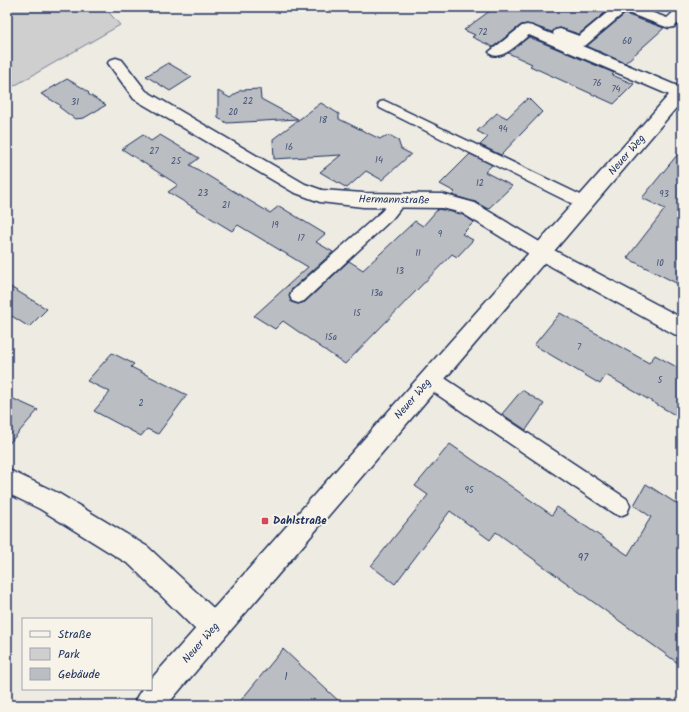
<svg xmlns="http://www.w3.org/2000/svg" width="689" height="712" viewBox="0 0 689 712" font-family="Kalam,sans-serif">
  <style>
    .green { fill: #cfcfcf; stroke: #757f96 }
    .building { fill: #babdc2; stroke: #1b2f5e }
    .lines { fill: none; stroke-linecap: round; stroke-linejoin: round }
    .service-casing { stroke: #1b2f5e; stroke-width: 3 }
    .minor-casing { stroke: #1b2f5e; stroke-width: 3 }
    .tertiary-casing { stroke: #1b2f5e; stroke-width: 3 }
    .service { fill: #f7f3e8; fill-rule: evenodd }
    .minor { fill: #f7f3e8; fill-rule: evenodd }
    .tertiary { fill: #f7f3e8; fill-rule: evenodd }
    .poi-dot { fill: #d1495b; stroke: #f7f3e8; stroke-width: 1.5 }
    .labels { text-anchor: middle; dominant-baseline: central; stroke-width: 4; stroke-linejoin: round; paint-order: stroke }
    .number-label { font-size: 9px; fill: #435277 }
    .street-label { font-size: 11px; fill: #1b2f5e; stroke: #f7f3e8 }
    .poi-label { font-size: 11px; font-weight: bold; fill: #1b2f5e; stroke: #f7f3e8; text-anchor: start }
    .near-number-label { font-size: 11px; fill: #435277 }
  </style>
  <rect width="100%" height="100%" fill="#eeebe2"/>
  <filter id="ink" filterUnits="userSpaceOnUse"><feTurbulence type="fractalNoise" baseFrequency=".025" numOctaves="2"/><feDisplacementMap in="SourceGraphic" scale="8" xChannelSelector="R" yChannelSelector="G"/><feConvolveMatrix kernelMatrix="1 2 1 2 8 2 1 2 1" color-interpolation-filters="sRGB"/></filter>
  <g filter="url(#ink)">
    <path class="green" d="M7 7H104L120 25 7 90Z"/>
    <path class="building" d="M495 7H612L579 34 560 28 555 29 552 32 527 24 521 25 493 47 472 37 475 35 464 30Z
      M625 14 664 28 625 63 587 46Z
      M529 37 614 73 612 75 634 84 614 104 530 66 532 64 508 53Z
      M168 63 192 77 170 91 146 76Z
      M67 79 83 88 89 93 88 94 106 105 84 118 75 119 59 107 60 105 41 94Z
      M260 89 261 99 298 119 227 123 218 118V91L230 98 241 90Z
      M528 98 542 112 501 155 480 145 488 137 477 131 497 113 507 118Z
      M321 103 339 114V119L380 139 383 137 391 136 398 140 401 149 411 154 382 180 366 171 347 188 320 172 341 155 274 159 273 139Z
      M143 135 151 141 160 135 199 158 190 165 270 213 279 206 325 234 316 242 333 252 291 290 289 295 291 302 298 304 305 302 349 261 363 270 415 221 423 226 438 209 461 214 474 222 462 234 473 240 457 257 452 254 345 364 283 321 275 329 254 316 308 267 238 225 232 231 168 192 178 185 122 149Z
      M682 149V286L627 258 665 209 642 198Z
      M470 154 492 165 485 172 512 186 488 209 475 202 452 195 455 192 440 184Z
      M7 285 47 309 29 327 7 313Z
      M560 313 649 363 655 355 682 370V419L606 375 600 384 534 345Z
      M112 353 134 364 131 367 187 395 158 434 147 429 141 436 94 411 110 392 87 381Z
      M522 390 544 404 526 430 502 414Z
      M7 396 38 410 7 446Z
      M450 444 552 515 557 507 628 555 651 517 634 505 646 484 682 507V666L496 532 490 540 450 511 395 584 371 566 428 495 415 486Z
      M283 649 343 705H237Z"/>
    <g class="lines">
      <defs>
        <path id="service" d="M385 101 589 199 592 203 589 207 584 208 579 207 380 108 378 105 380 102Z
          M399 195 404 196 407 200 392 219 304 301 298 303 292 301 290 296 292 291 382 211 394 196Z
          M430 371 437 373 627 499 630 506 627 513 620 516 613 513 423 385 421 379 423 373Z"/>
        <path id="minor" d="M614 7H637L667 18 677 9 682 8V20L674 27 669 28 625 12 586 45 582 46 682 88V97H674L529 35C518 43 505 59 492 55L489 52 522 26 527 25 532 26 554 35 553 33 555 30 560 29 579 36Z
          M116 58 122 60 146 91 305 184 322 190 363 193 442 194 475 203 548 247 682 318V337L674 334 534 257 462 213 442 208 363 207 320 202 293 192 134 99 108 63 110 60Z
          M7 469 58 493 148 547 224 618 228 628 224 638 214 642 204 638 130 565 40 509 7 493Z"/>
        <path id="tertiary" d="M682 86V101L167 705H133L138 695 142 689H151V679L676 87Z"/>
      </defs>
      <use href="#service" class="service-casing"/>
      <use href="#minor" class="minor-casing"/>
      <use href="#tertiary" class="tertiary-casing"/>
      <use href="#service" class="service"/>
      <use href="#minor" class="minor"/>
      <use href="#tertiary" class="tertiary"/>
    </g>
  </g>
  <rect class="poi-dot" x="261" y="517" width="8" height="8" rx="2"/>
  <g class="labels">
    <g class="number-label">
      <text x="483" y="32">72</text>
      <text x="627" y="41">60</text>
      <text x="597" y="83">76</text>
      <text x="616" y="89">74</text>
      <text x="248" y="101">22</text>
      <text x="75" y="102">31</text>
      <text x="233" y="112">20</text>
      <text x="323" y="120">18</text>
      <text x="503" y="129">94</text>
      <text x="289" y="147">16</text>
      <text x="154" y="151">27</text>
      <text x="379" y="160">14</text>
      <text x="176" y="161">25</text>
      <text x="480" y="183">12</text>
      <text x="203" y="193">23</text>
      <text x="664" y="194">93</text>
      <text x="226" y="205">21</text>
      <text x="275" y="225">19</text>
      <text x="440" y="234">9</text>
      <text x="301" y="238">17</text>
      <text x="418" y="253">11</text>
      <text x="660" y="263">10</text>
      <text x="400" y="271">13</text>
      <text x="377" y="293">13a</text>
      <text x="357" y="313">15</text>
      <text x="331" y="337">15a</text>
      <text x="579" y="347">7</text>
      <text x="660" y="380">5</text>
      <text x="141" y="403">2</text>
      <text x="469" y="490">95</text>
    </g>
    <g class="street-label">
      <text transform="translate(627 155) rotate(-49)">Neuer Weg</text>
      <text transform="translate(394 200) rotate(1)">Hermannstraße</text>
      <text transform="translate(413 399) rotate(-49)">Neuer Weg</text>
      <text transform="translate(201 643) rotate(-49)">Neuer Weg</text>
    </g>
    <g class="poi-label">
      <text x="273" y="521">Dahlstraße</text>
    </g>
    <g class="near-number-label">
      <text x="583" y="558">97</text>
      <text x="286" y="677">1</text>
    </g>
  </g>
  <rect width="689" height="712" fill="none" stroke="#f7f3e8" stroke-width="24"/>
  <rect x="12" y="12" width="665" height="688" fill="none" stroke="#1b2f5e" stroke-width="1.5" filter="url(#ink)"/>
  <rect x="22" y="618" width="130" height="72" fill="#f7f3e8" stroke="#9fa5b1"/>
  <rect x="30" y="631" width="20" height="6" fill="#f7f3e8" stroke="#9fa5b1"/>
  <text x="58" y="638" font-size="12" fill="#1b2f5e">Straße</text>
  <rect x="30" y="648" width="20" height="12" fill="#cfcfcf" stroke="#9fa5b1"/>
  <text x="58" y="658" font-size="12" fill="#1b2f5e">Park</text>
  <rect x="30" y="668" width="20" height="12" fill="#babdc2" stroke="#9fa5b1"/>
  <text x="58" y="678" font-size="12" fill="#1b2f5e">Gebäude</text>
</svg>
